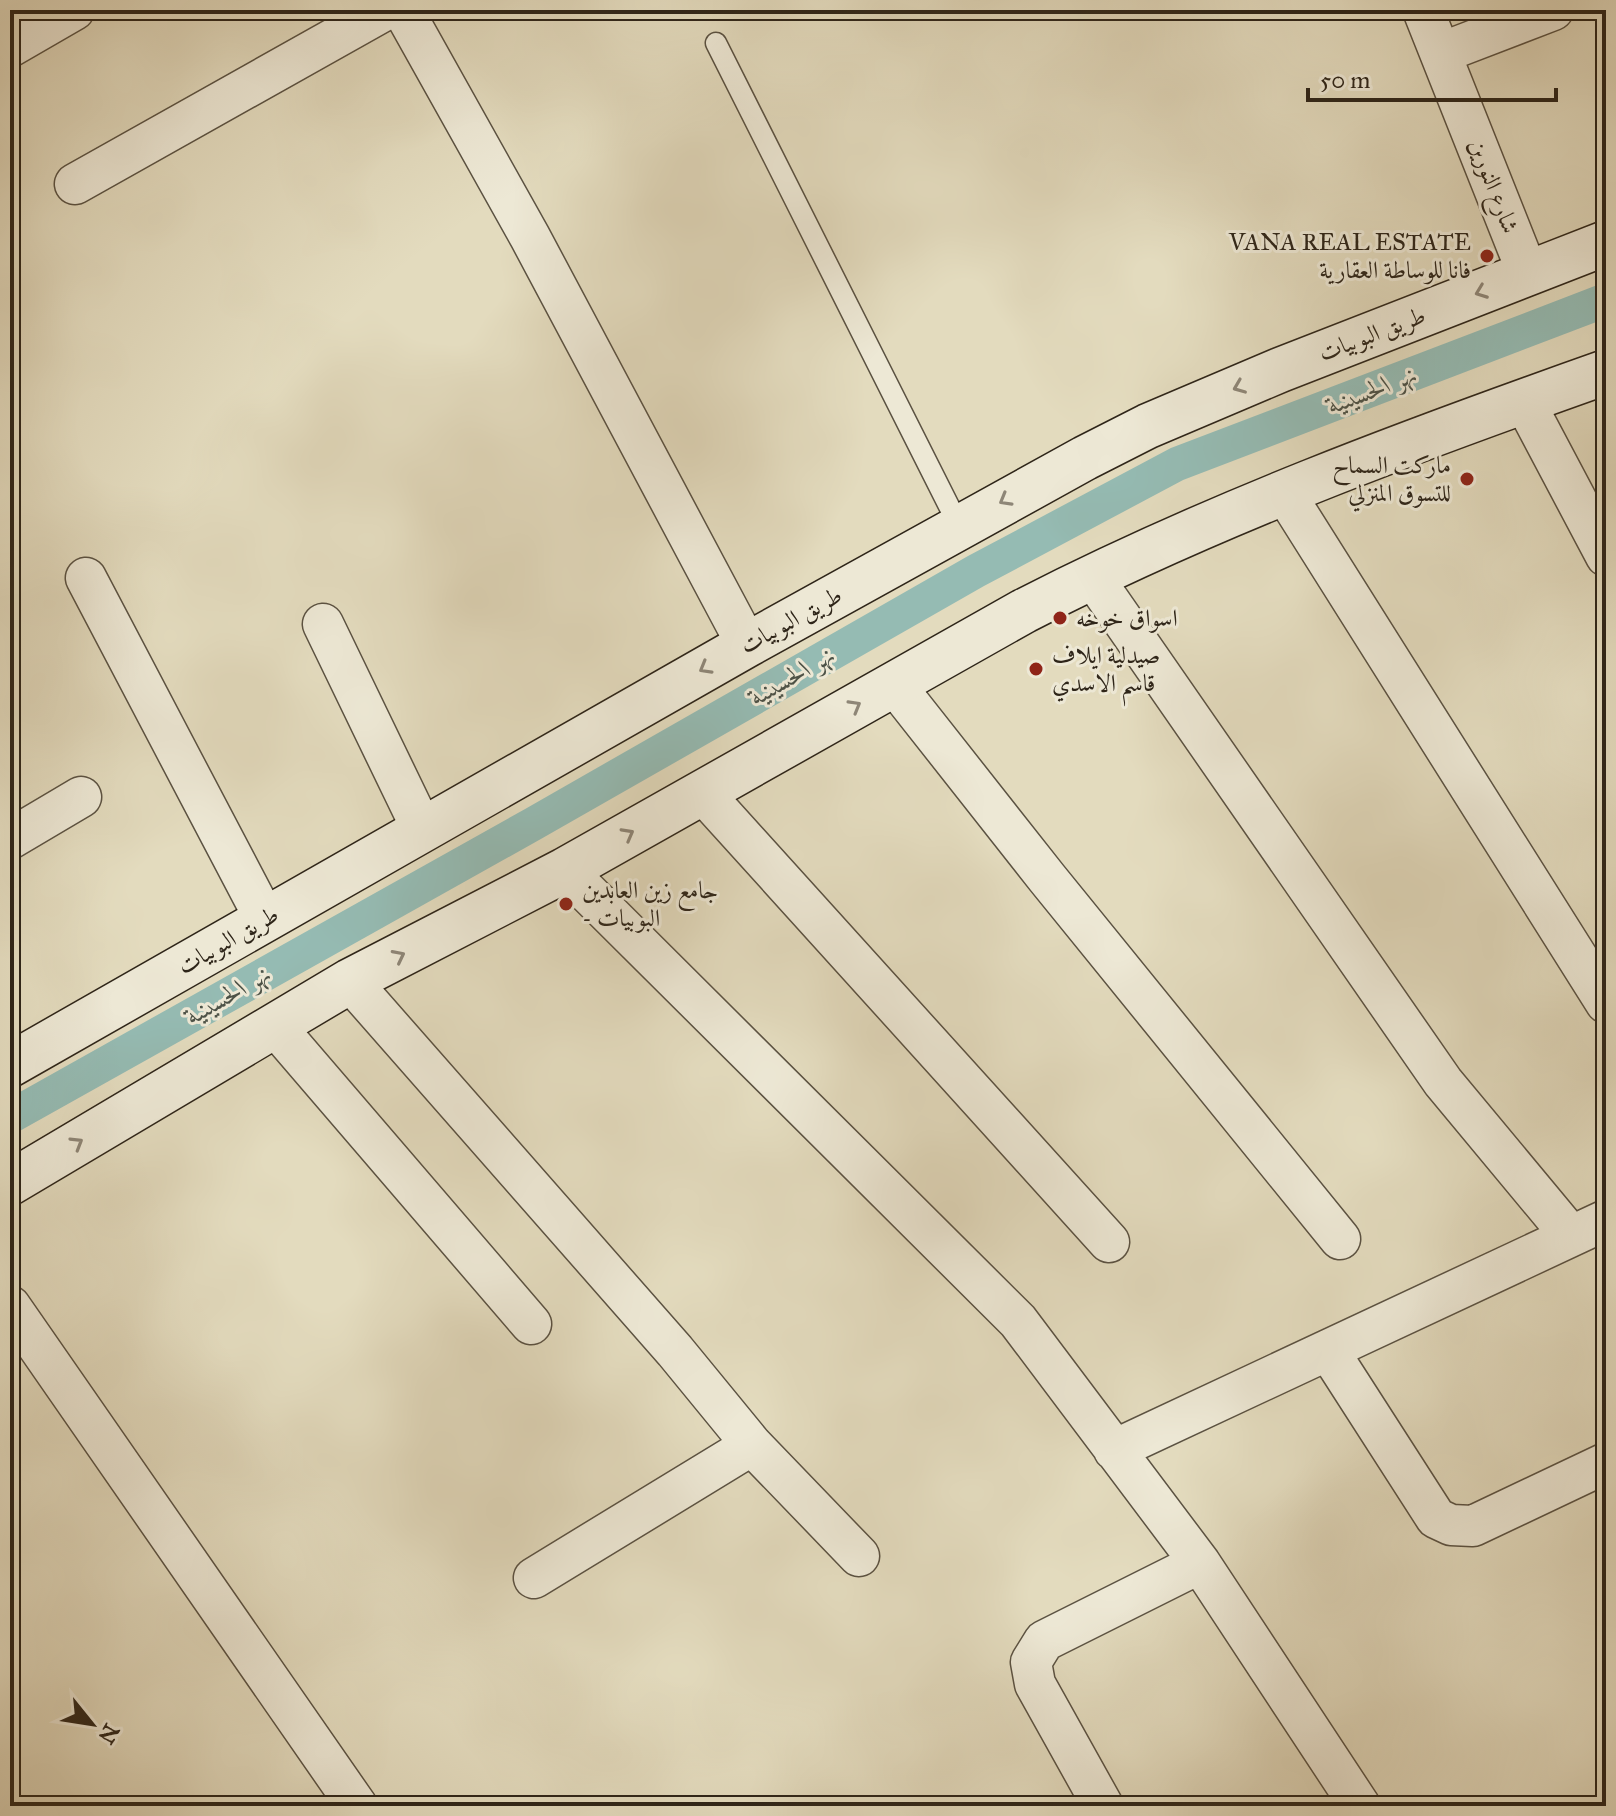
<svg xmlns="http://www.w3.org/2000/svg" width="1616" height="1816" viewBox="0 0 1616 1816" font-family="'IM FELL Great Primer',Amiri,serif">
  <style>
    .lines { fill: none; stroke-linecap: round; stroke-linejoin: round }
    .canal { stroke: #95bbb3; stroke-width: 34 }
    .service-casing { stroke: #5b5242; stroke-width: 23 }
    .minor-casing { stroke: #5b5242; stroke-width: 43 }
    .secondary-casing { stroke: #2e2519; stroke-width: 47 }
    .service { stroke: #ede8d5; stroke-width: 20 }
    .minor { stroke: #ede8d5; stroke-width: 40 }
    .secondary { stroke: #ede8d5; stroke-width: 44 }
    .oneway { stroke: #8e8677 }
    .poi-dot { fill: #8f2418; stroke: #ede8d5; stroke-width: 3 }
    .labels { text-anchor: middle; dominant-baseline: central; stroke-width: 6; stroke-linejoin: round; paint-order: stroke }
    .street-label { font-size: 24px; fill: #2e2519; stroke: #ede8d5 }
    .poi-label { font-size: 24px; fill: #2e2519; stroke: #ede8d5; text-anchor: start }
    .water-label { font-size: 26px; font-style: italic; fill: #4d5247; stroke: #ede8d5 }
  </style>
  <rect width="100%" height="100%" fill="#e3dbbe"/>
  <filter id="stains"><feTurbulence type="fractalNoise" baseFrequency=".0025" numOctaves="4"/><feColorMatrix values="0 0 0 0 .2 0 0 0 0 .09 0 0 0 0 .02 0 0 0 .5 -.17"/></filter>
  <radialGradient id="worn" r=".72"><stop offset=".6" stop-color="#630" stop-opacity="0"/><stop offset="1" stop-color="#630" stop-opacity=".3"/></radialGradient>
  <g class="lines">
    <path class="canal" d="M10 1117 533 824 976 571 1177 464 1606 300"/>
    <defs>
      <path id="service" d="M716 43 959 526"/>
      <path id="minor" d="M403 10 530 237 747 645
        M1423 10 1528 274
        M10 47 74 10
        M1441 53 1553 10
        M75 184 385 10
        M1524 401 1606 556
        M1284 492 1606 1003
        M1092 576 1443 1082 1571 1236
        M86 578 265 919
        M323 624 423 831
        M894 684 1047 878 1340 1239
        M702 792 1109 1242
        M10 839 81 797
        M565 870 1018 1321 1200 1563 1360 1806
        M350 981 675 1351 752 1445 859 1556
        M275 1026 531 1324
        M10 1306 357 1806
        M1328 1350 1436 1518 1451 1525 1473 1526 1606 1463
        M1114 1450 1606 1220
        M534 1578 752 1445
        M1103 1806 1035 1684 1031 1662 1044 1641 1200 1563"/>
      <path id="secondary" d="M10 1065 747 645 1085 458 1148 426 1280 370 1606 243
        M10 1183 350 981 565 870 1024 611C1211 515 1408 442 1606 372"/>
    </defs>
    <use href="#service" class="service-casing"/>
    <use href="#minor" class="minor-casing"/>
    <use href="#secondary" class="secondary-casing"/>
    <use href="#service" class="service"/>
    <use href="#minor" class="minor"/>
    <use href="#secondary" class="secondary"/>
  </g>
  <defs><path id="oneway-chevron" d="M-2-3.5L2.5 0L-2 3.5" fill="none" stroke-width="1.6" stroke-linecap="round" stroke-linejoin="round" transform="scale(2)"/></defs>
  <g class="oneway">
    <use href="#oneway-chevron" transform="translate(1481 292) rotate(159)"/>
    <use href="#oneway-chevron" transform="translate(1239 387) rotate(158)"/>
    <use href="#oneway-chevron" transform="translate(1005 500) rotate(150)"/>
    <use href="#oneway-chevron" transform="translate(705 668) rotate(150)"/>
    <use href="#oneway-chevron" transform="translate(855 706) rotate(-30)"/>
    <use href="#oneway-chevron" transform="translate(628 834) rotate(-29)"/>
    <use href="#oneway-chevron" transform="translate(399 956) rotate(-27)"/>
    <use href="#oneway-chevron" transform="translate(77 1143) rotate(-31)"/>
  </g>
  <g class="poi-dot">
    <circle cx="1487" cy="256" r="8"/>
    <circle cx="1467" cy="479" r="8"/>
    <circle cx="1060" cy="618" r="8"/>
    <circle cx="1036" cy="669" r="8"/>
    <circle cx="566" cy="904" r="8"/>
  </g>
  <g class="labels">
    <g class="street-label">
      <text transform="translate(1494 186) rotate(69)">شارع النورين</text>
      <text transform="translate(1372 334) rotate(-21)">طريق البوبيات</text>
      <text transform="translate(791 620) rotate(-29)">طريق البوبيات</text>
      <text transform="translate(228 940) rotate(-30)">طريق البوبيات</text>
    </g>
    <g class="poi-label">
      <text x="1471" y="242" text-anchor="end">VANA REAL ESTATE<tspan x="1471" dy="28">فانا للوساطة العقارية</tspan></text>
      <text x="1451" y="465" text-anchor="end">ماركت السماح<tspan x="1451" dy="28">للتسوق المنزلي</tspan></text>
      <text x="1076" y="618">اسواق خوخه</text>
      <text x="1052" y="655">صيدلية ايلاف<tspan x="1052" dy="28">قاسم الاسدي</tspan></text>
      <text x="582" y="890">جامع زين العابدين<tspan x="582" dy="28">- البوبيات</tspan></text>
    </g>
    <g class="water-label">
      <text transform="translate(1372 389) rotate(-21)">نهر الحسينية</text>
      <text transform="translate(792 675) rotate(-30)">نهر الحسينية</text>
      <text transform="translate(228 994) rotate(-30)">نهر الحسينية</text>
    </g>
  </g>
  <rect width="1616" height="1816" fill="none" stroke="#e3dbbe" stroke-width="40"/>
  <rect x="12" y="12" width="1592" height="1792" fill="none" stroke="#2e2519" stroke-width="4"/>
  <rect x="20" y="20" width="1576" height="1776" fill="none" stroke="#2e2519" stroke-width="2"/>
  <g transform="translate(92 1724) rotate(120)" stroke="#ede8d5" stroke-width="6" paint-order="stroke">
  <path d="M0-6L14 30L0 20L-14 30Z" fill="#2e2519"/>
  <text y="-12" font-size="22" font-weight="bold" text-anchor="middle" fill="#2e2519">N</text>
  </g>
  <path d="M1308 88v12h248v-12" fill="none" stroke="#2e2519" stroke-width="4"/>
  <text x="1320" y="88" font-size="24" fill="#2e2519" stroke="#ede8d5" stroke-width="6" paint-order="stroke">50 m</text>
  <rect width="100%" height="100%" filter="url(#stains)"/>
  <rect width="100%" height="100%" fill="url(#worn)"/>
</svg>
